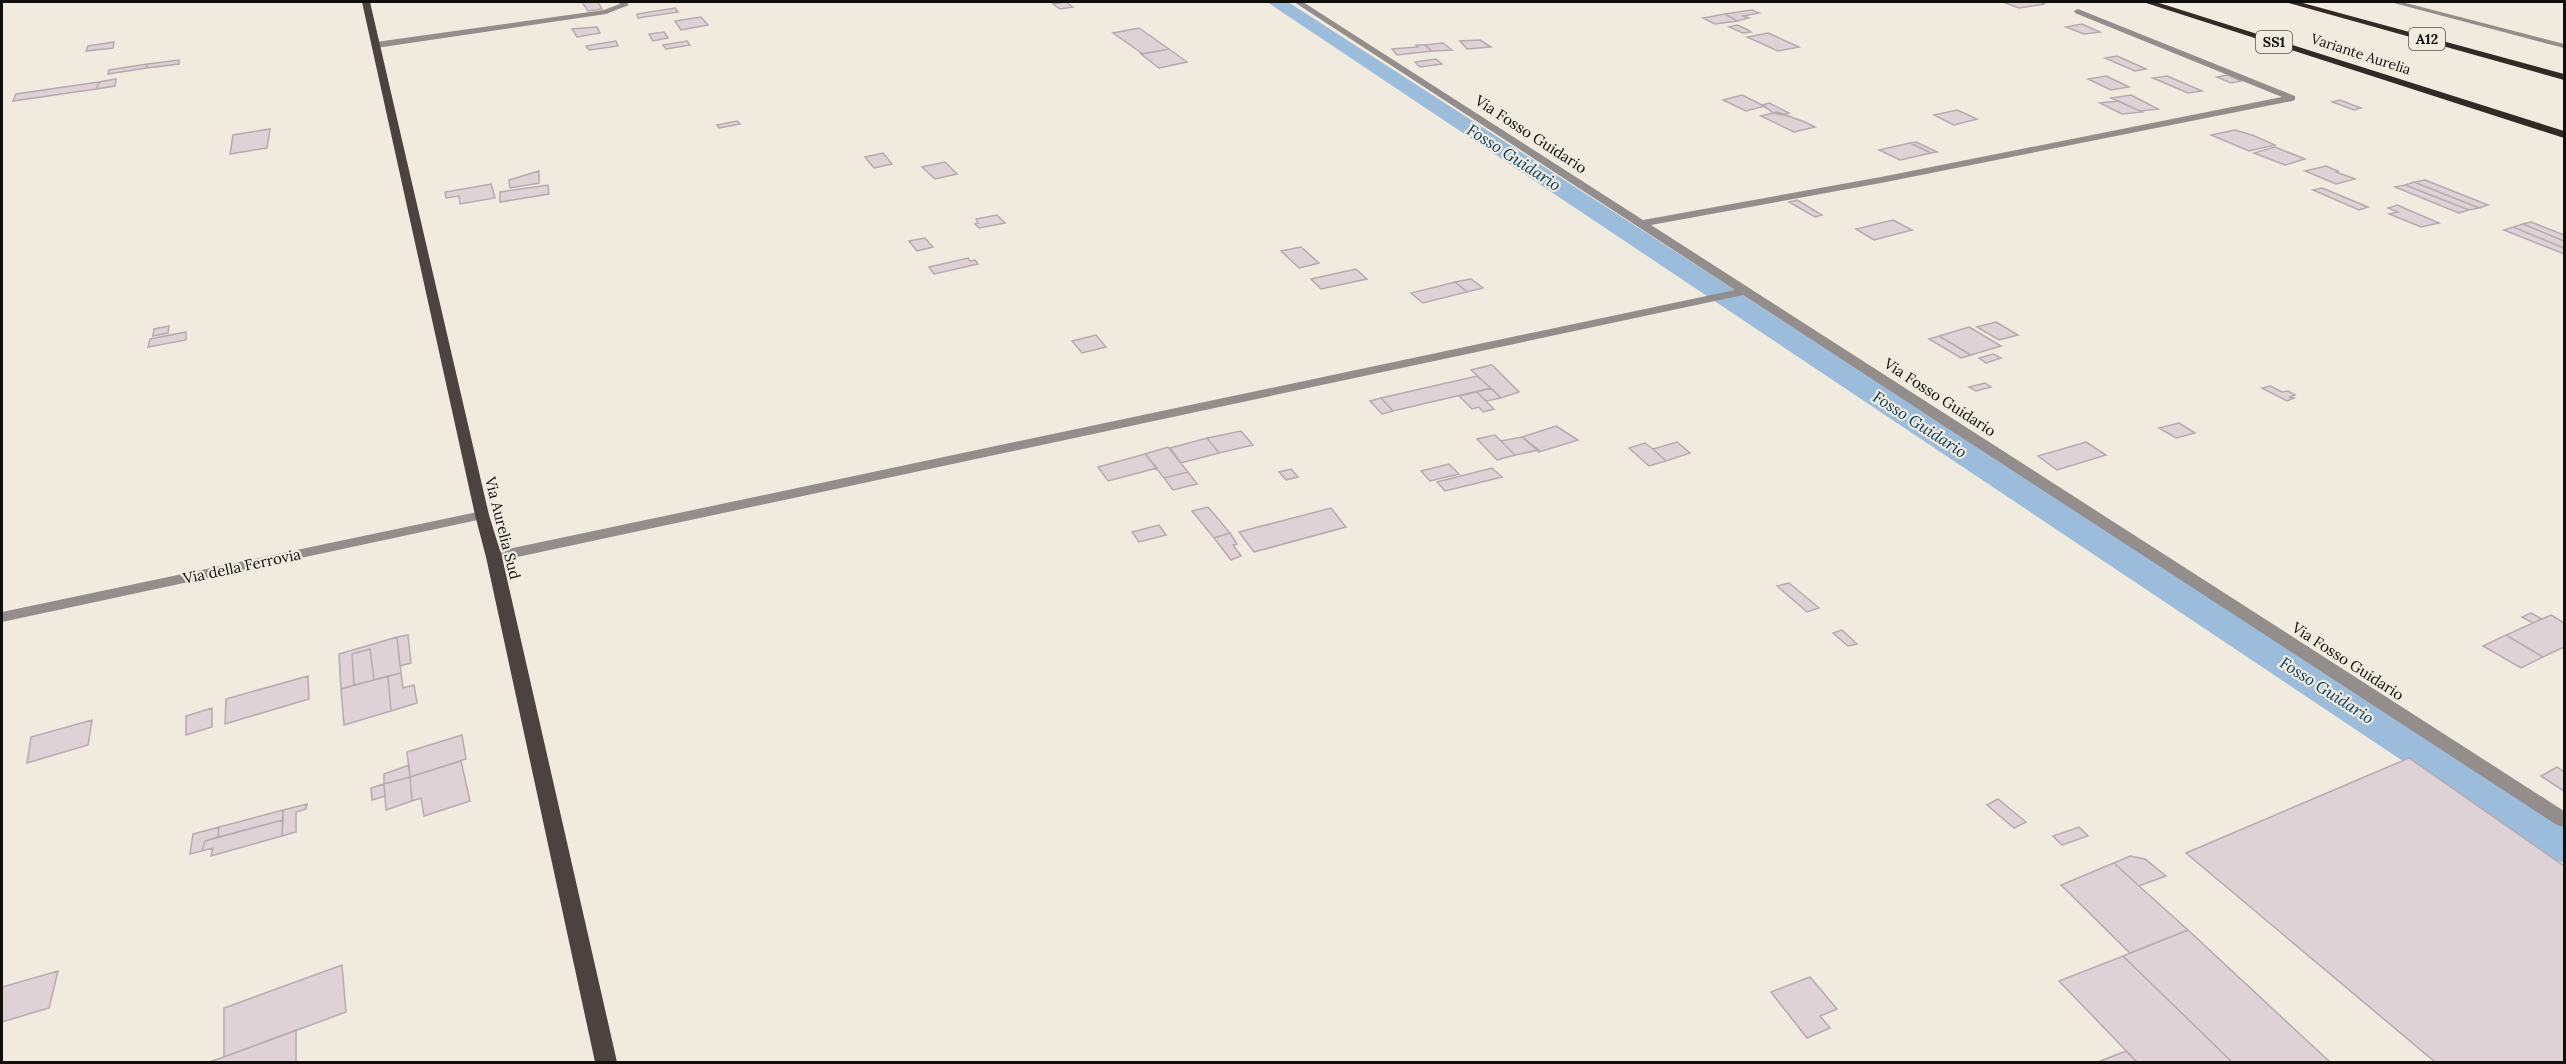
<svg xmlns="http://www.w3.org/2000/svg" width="2566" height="1064" viewBox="0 0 2566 1064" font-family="Lora,serif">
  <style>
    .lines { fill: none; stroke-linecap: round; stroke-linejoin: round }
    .canal { fill: #9bbddb; fill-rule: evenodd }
    .building { fill: #dfd2d7; stroke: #b6aaaf; stroke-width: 1.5 }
    .minor { fill: #938d8b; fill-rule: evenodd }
    .major { fill: #4c4240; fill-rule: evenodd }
    .highway { fill: #332927; fill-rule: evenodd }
    .labels { text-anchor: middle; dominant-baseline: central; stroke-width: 4.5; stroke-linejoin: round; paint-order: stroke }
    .shield { fill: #f0eadf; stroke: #54514b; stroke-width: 1.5 }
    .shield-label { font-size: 14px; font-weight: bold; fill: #110f0b }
    .far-street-label { font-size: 14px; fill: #110f0b; stroke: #f0eadf }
    .street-label { font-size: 15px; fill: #110f0b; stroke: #f0eadf }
    .water-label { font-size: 16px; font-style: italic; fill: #013c62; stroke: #f0eadf }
  </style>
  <rect width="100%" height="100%" fill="#f0eadf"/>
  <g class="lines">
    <path class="canal" d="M1267 2H1288L2564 824V863L2548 858Z"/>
  </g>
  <path class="building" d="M582 2H600H598L602 9 588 11Z
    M1066 2 1073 7 1060 9 1053 4Z
    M2003 2H2039L2045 4 2019 8Z
    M675 8 678 12 638 18 637 14Z
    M1752 10 1759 13 1743 16 1749 18 1737 21 1725 14Z
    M1725 14 1737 21 1715 24 1703 18Z
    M701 17 708 25 681 30 675 21Z
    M2082 24 2093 29 2100 32 2084 34 2066 27Z
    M1737 25 1748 30 1751 32 1743 33 1729 27Z
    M597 27 600 33 577 37 572 29Z
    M1139 28 1169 49 1143 54 1113 33Z
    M664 32 668 38 653 41 649 34Z
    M1768 33 1799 47 1778 51 1747 37Z
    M1480 40 1491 47 1467 49 1460 41Z
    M616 41 618 46 589 50 586 46Z
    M687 41 690 45 666 49 663 45Z
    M114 42 113 48 86 51 88 46Z
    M1443 43 1452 50 1432 51 1425 45Z
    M1416 45H1425L1432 51 1397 55 1392 49 1418 47Z
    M1169 49 1187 62 1159 68 1141 54Z
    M2117 56 2146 69 2135 71 2105 58Z
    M1436 59 1442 64 1420 67 1415 62Z
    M179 60V64L146 68 148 64Z
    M148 64 146 68 108 74 109 70Z
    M2227 75 2241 81 2231 83 2217 77Z
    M2106 76 2127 86 2129 87 2111 90 2088 79Z
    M2167 76 2202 91 2188 93 2153 78Z
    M116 79 115 86 96 89 99 82Z
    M99 82 96 89 13 101 16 94Z
    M1742 95 1762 105 1765 106 1746 111 1723 100Z
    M2131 95 2158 109 2140 111 2111 98Z
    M2340 100 2350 104 2361 108 2354 110 2332 102Z
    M2118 101 2140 111 2142 112 2122 114 2100 103Z
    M1769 103 1789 113 1782 115 1774 113 1762 105Z
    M1957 110 1977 119 1954 125 1934 115Z
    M1777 112 1805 122 1815 127 1794 132 1761 116Z
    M737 121 740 124 719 128 717 125Z
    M270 129 267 148 230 154 233 135Z
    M2235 130 2252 135 2275 145 2249 151 2211 135Z
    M1916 142 1937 152 1931 153 1910 143Z
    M1910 143 1931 153 1900 160 1879 150Z
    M2275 147 2305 159 2285 165 2254 153Z
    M883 153 892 164 874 168 865 157Z
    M945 162 957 174 935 179 922 167Z
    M2326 166 2338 171 2336 172 2355 179 2336 184 2305 171Z
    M539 171V183L510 188 509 180Z
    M2425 180 2488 205 2479 208 2414 182Z
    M2414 182 2479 208 2469 210 2405 185Z
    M491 184 495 198 460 204 459 196 446 198 445 192Z
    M548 185 549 194 500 202V192Z
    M2405 185 2469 210 2459 213 2395 187Z
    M2322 188 2368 207 2359 210 2313 190Z
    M1797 200 1822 215 1815 217 1789 202Z
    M2397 205 2439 223 2421 227 2389 214 2398 212 2388 208Z
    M997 215 1005 223 979 228 975 224 978 223 976 219Z
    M1893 220 1912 230 1874 240 1856 229Z
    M2531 222 2564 235V241L2523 224Z
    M2523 224 2564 241V248L2513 227Z
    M2513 227 2564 248V254L2504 230Z
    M925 238 933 247 917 251 909 241Z
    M1301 247 1319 263 1299 268 1281 251Z
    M968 258 970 261 975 260 978 264 934 274 929 267Z
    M1356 269 1367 279 1321 289 1311 279Z
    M1471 279 1483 288 1467 292 1455 282Z
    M1455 282 1467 292 1423 303 1411 293Z
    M1996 322 2018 335 1999 340 1977 327Z
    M169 326 168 333 153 336 154 329Z
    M1969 327 2001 346 1971 355 1939 336Z
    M186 332V340L148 347 150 339Z
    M1096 335 1106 347 1082 353 1072 341Z
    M1939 336 1971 355 1961 358 1929 339Z
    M1993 354 2001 358 1986 363 1979 358Z
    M1491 365H1492L1519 392 1501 398 1471 370Z
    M1477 376 1491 388 1393 411 1381 398Z
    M1985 383 1991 387 1976 391 1969 387Z
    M2270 386 2282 392 2288 391 2295 395 2290 397 2294 398 2287 401 2262 388Z
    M1491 388 1501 398 1486 401 1477 392Z
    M1477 392 1494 409 1483 412 1479 407 1472 409 1459 396Z
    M1381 398 1393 411 1382 414 1370 401Z
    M2179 423 2195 433 2176 438 2159 428Z
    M1556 426 1578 440 1539 452 1522 437Z
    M1241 431 1253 445 1219 453 1207 438Z
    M1495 435 1515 455 1497 460 1477 439Z
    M1522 437 1539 450 1515 455 1501 441Z
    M1207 438 1219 453 1181 463 1170 448Z
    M1677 442 1690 453 1666 461 1653 449Z
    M2086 442 2106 455 2057 470 2038 456Z
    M1645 443 1653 449 1666 461 1649 466 1629 448Z
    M1168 447 1188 472 1164 478 1145 454Z
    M1145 454 1157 468 1108 481 1098 467Z
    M1449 464 1459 474 1430 481 1421 471Z
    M1492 468 1502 477 1445 491 1437 482Z
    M1291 469 1298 477 1286 480 1279 472Z
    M1188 472 1197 484 1173 490 1164 478Z
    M1208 507 1230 533 1214 538 1192 511Z
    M1331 508 1346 527 1254 552 1239 532Z
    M1159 525 1166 535 1139 542 1132 532Z
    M1230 533 1237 544 1233 545 1241 556 1231 560 1214 538Z
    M1789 583 1819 608 1807 612 1777 586Z
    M2531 613 2542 619 2533 623 2522 617Z
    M2551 615 2564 623V647L2543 657 2506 635Z
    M1842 630 1857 644 1848 646 1833 633Z
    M408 635 411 663 400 666 397 637Z
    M2506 635 2543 657 2521 668 2483 646Z
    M397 637 401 673 374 680 370 649 352 654 354 685 341 689 339 654Z
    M370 649 374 680 354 685 352 654Z
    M401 673 403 688 414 685 417 703 391 711 388 676Z
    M308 676 309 699 225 724 226 699Z
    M388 676 391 711 344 725 341 689Z
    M212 708V727L186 735V716Z
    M92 720 88 745 27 763 31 737Z
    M462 735 466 759 410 777 407 752Z
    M2409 758 2564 866V1062H2435L2186 853Z
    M461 761 470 801 424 816 421 798 412 801 410 777Z
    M409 765 410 777 384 784V774Z
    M2557 767 2564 772V791L2541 776Z
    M410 777 412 801 386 810 384 784Z
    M384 784 385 796 372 800 371 788Z
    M1998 799 2026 822 2014 828 1987 805Z
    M307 804 306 809 296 812V832L282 836 283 810Z
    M283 810V820L218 837 219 827Z
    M283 820 282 836 211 856 213 848 202 851 205 841Z
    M219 827 218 837 205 841 202 851 190 854 193 834Z
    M2079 827 2088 836 2062 845 2053 836Z
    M2130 856 2145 859 2166 876 2139 886 2114 863Z
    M2114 863 2139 886 2188 930 2130 953 2061 885Z
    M2188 930 2303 1037 2330 1062H2232L2123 956Z
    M2123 956 2232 1062H2137L2059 981Z
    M342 965 346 1012 224 1057V1008Z
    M58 971 49 1008 2 1022V987Z
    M1810 977 1837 1009 1820 1016 1830 1028 1807 1038 1771 992Z
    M296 1030V1062H209L224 1057Z
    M2126 1051 2137 1062H2098Z"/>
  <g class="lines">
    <path class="minor" d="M618 2H626L629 5 606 14 376 48 372 45 376 42 604 10 620 4Z
      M1294 2H1303L1643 220 1881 177 2282 97 2075 13 2074 11 2078 9 2295 96V100L2292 101 1881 183 1651 225 2564 811V827L2557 825 1743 295 494 562 489 560 486 557 489 554 494 552 1735 290Z
      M2390 2H2402L2564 44V48Z
      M482 511 489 515 487 518 2 622V612Z"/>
    <path class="major" d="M362 2H370L489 515 502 557 617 1062H595L486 557 475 515Z"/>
    <path class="highway" d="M2143 2H2156L2564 131V138Z
      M2285 2H2299L2564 74V80Z"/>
  </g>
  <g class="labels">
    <g class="shield">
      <rect x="2409" y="28" width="36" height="22" rx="4.5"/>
      <rect x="2256" y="31" width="36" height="22" rx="4.5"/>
    </g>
    <g class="shield-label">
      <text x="2427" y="39">A12</text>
      <text x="2274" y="42">SS1</text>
    </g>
    <g class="far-street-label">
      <text transform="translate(2361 54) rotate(18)">Variante Aurelia</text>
    </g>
    <g class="street-label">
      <text transform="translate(1531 134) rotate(33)">Via Fosso Guidario</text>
      <text transform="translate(1940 397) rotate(33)">Via Fosso Guidario</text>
      <text transform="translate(503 528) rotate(76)">Via Aurelia Sud</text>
      <text transform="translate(242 566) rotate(-12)">Via della Ferrovia</text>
      <text transform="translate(2348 661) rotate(33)">Via Fosso Guidario</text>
    </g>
    <g class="water-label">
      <text transform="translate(1514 157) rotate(33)">Fosso Guidario</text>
      <text transform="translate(1920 424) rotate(33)">Fosso Guidario</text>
      <text transform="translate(2327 690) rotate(33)">Fosso Guidario</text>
    </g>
  </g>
  <rect width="2566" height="1064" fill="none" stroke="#110f0b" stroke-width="6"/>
</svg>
